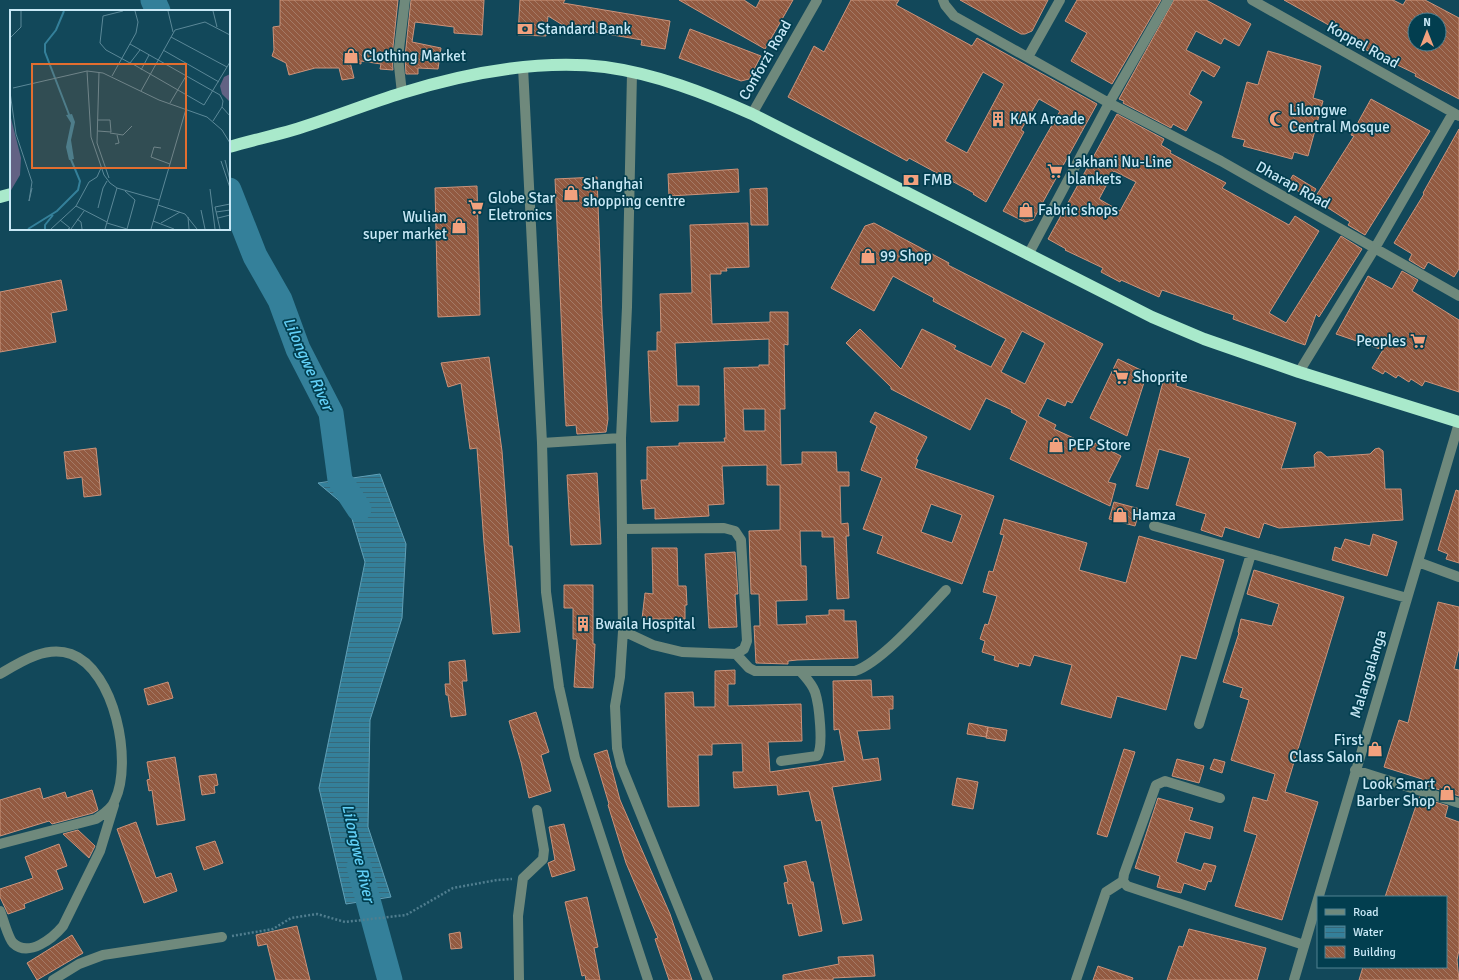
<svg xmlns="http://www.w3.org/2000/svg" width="1459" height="980" viewBox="0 0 1459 980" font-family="Signika,sans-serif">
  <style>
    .water { fill: url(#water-rules); stroke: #609fb6 }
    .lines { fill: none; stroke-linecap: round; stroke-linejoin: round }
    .river { stroke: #34809a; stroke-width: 25 }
    .building { fill: url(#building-back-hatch); stroke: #cc937a; fill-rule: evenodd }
    .path { stroke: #507e8f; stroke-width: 2.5; stroke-dasharray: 2 2; stroke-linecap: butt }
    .minor { stroke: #6f897c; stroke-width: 10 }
    .highway { stroke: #a9e9cb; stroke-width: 12 }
    .labels { text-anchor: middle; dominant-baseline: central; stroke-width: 3.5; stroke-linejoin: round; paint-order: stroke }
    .poi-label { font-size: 15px; fill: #c8e8f6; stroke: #023e4f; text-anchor: start }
    .street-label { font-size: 15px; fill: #c8e8f6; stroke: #023e4f }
    .water-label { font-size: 16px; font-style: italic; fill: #62d0f7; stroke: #023e4f }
    .inset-river { fill: none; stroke: #34809a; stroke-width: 2 }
    .inset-road { fill: none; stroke: #5b8898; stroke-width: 1 }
    .view { fill: #e36e2f; fill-opacity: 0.15; stroke: #e36e2f; stroke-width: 2 }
    .inset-edge { fill: none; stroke: #c8e8f6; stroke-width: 2 }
  </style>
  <defs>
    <pattern id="water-rules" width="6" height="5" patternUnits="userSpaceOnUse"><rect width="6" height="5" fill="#34809a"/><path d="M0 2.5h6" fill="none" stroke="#37697a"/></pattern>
    <pattern id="building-back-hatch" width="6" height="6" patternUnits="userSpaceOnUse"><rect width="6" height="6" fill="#925a41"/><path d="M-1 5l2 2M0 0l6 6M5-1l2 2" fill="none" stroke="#a47a66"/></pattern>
  </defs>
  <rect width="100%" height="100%" fill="#12485a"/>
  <path class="water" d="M380 474 406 544 402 618 370 720 368 827 391 897 346 904 319 788 365 562 349 509 318 483Z"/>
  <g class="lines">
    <path class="river" d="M153 0 158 11
      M229 190 255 256 280 300 298 349 331 413 340 480 359 509
      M359 867 390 980"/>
  </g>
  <path class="building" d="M280 0H398L392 56 393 70 380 69 381 64 361 61V64L350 62 354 78 342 80 339 68H315L289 75 286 63 272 56 274 50 273 27 280 26Z
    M411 0H484L482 35 454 33V27L415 22 412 42 441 48 438 69 418 68V74H406L405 57Z
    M520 0H565L563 3 670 21 665 49 641 45 642 40 566 27 548 16 546 36 518 35Z
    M679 0H744L756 8 760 0H793L765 49Z
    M851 0H899L896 5 972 46 977 38 1097 104 1033 220 1025 222 1003 211 1060 111 1039 99 1021 130 1024 132 986 202 973 194 974 193 909 158 907 161 788 97 814 46 824 52ZM983 72 1004 84 967 153 945 141Z
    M960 0H1048L1032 31 1025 34H1021Z
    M1077 0H1161L1112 84 1071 61 1087 33 1065 21Z
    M1174 0H1206L1251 24 1239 46 1224 38 1221 44 1196 31 1186 50 1220 67 1214 77 1202 70 1189 94 1202 102 1186 131 1173 124 1171 128 1123 103 1124 101 1119 99Z
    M1284 0H1393L1403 5 1406 0H1425L1459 18V99L1415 76 1416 74 1358 46 1359 42ZM1415 20H1439V44H1415Z
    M690 29 761 56 749 79 741 81 679 58Z
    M1268 51 1321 66 1313 98 1323 101 1308 156 1294 152 1292 159 1243 146 1245 140 1232 137 1247 82 1258 85Z
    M1371 99 1430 131 1365 235 1348 225 1350 222 1314 199 1354 136 1351 135Z
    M1117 114 1164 139 1161 145 1171 151 1170 153 1226 183 1222 188 1289 225 1295 216 1319 231 1269 313 1286 323 1341 236 1362 249 1319 317 1316 314 1305 345 1233 319 1234 315 1162 290 1159 297 1121 280 1120 282 1101 272 1103 268 1065 250 1066 249 1048 239ZM1114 171 1136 182 1120 211 1099 199Z
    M1459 129V269L1454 277 1428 262 1424 269 1409 260 1412 254 1394 243 1424 194 1423 193Z
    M738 169 739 192 669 196 668 174Z
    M1293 175 1316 189 1311 198 1287 185Z
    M597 177 602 315 608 419 606 432 577 434 576 425 566 426 555 179Z
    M477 186 480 315 438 317 435 188Z
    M767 188 768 225H751L750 189Z
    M748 223 749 267 726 268 727 271H721V274H710L712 324 770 322V312H788V345L784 344 785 409H780L781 465 802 464V452H836L837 472H849V486H840L841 524 848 523 849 536H846L849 598 837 599 834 537H822V531H800L801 566H806L807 600 776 601 777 625 807 624 806 616 829 615V610H844V621H856L858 658 797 660 788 661V664L756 663 754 626H760L759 594H751L749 531 780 530V485H767V465L722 466 724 504 708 505 709 516 655 519V508L643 509 641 480H647V447L679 446V443L725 442 724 438H726L724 368 759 367V365H769V339L675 343 677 386H699V405H678V421L651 422 648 351H657V332H661L660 294 692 293 690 225ZM743 409H765V431H744Z
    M874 223 949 263 948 265 1103 344 1072 403 1067 401 1065 406 1047 398 1038 416 1056 425 1054 429 1093 447 1095 443 1121 456 1108 482 1116 484 1110 506 1010 459 1027 421 1011 412 1012 410 986 398 970 430 891 389V387L846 343 860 329 901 369 922 329 956 346 954 349 991 367 1006 339 933 301 934 298 893 276 874 311 831 288 865 226ZM1022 331 1045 343 1025 384 1001 372Z
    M1402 271 1418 280 1412 291 1459 320V392L1425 381 1422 386 1411 379 1409 382 1398 375 1396 378 1385 371 1383 374 1372 368 1383 350 1336 334 1368 276 1392 289Z
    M61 280 67 310 51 313 56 342 0 352V292Z
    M489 357 502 451 509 546H512L520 632 493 634 484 543 477 448 470 449 461 383 448 387 441 363Z
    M1118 359 1147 373 1127 436 1090 418Z
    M1164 378 1177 381 1176 386 1296 423 1281 469 1315 467 1314 455 1317 452H1321L1327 457 1370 454 1375 449 1379 448 1383 451 1385 489H1401L1403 520 1279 528 1264 523 1259 538 1225 527 1222 537 1201 530 1206 514 1176 505 1190 458 1159 449 1148 489 1136 486Z
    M875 412 927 437 916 459 918 460 915 468 994 496 962 584 877 553 883 536 863 529 882 478 861 470 877 426 870 422ZM931 504 962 515 952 543 921 532Z
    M96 448 101 495 84 497 82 477 67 479 64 452Z
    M597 473 601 544 571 545 567 475Z
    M1456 490 1459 491V563L1446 559 1448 554 1438 550Z
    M1114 502 1140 509 1135 526 1109 519Z
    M1004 519 1087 543 1079 570 1126 583 1139 536 1224 560 1196 659 1181 655 1166 710 1117 696 1111 718 1061 704 1072 665 1034 655 1030 666 1019 663 1018 667 994 660 995 656 982 652 985 641 980 639 985 624 988 625 997 596 983 592 989 571 993 572 1004 535 1000 534Z
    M1373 534 1397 542 1387 576 1332 560 1335 547 1341 549 1345 539 1370 546Z
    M652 548H677L678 586H686L687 605H685V619H642L645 593 653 594Z
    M735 552 738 594H735L737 627 709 628 705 554Z
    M1254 570 1344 597 1285 792 1318 802 1282 920 1235 906 1257 835 1244 831 1253 797 1267 801 1275 774 1231 760 1249 700 1240 697 1243 688 1223 682 1239 633 1238 632 1241 619 1272 626 1279 604 1247 594Z
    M564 585H593V644H595L593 688 574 687 577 639H573V608H564Z
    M1438 602 1459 607V648L1454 669 1459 670V796L1421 784 1422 779 1384 767 1399 720 1408 723Z
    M465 660 467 681H462L466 715 451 717 448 695H446L445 684H450L449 662Z
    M735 670V684H728V706L801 704 802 741 768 742 770 772 845 761 839 729 834 730 833 681 871 680 872 697 893 696V709H889L890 729 857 731 863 760 878 758 881 780 832 787 862 920 843 924 821 820 816 821 809 791 778 795 777 785 734 788 733 772H743L742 743 712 744V755H698L699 806 668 807 665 693 693 692 694 707H715V671Z
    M168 682 173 698 148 705 144 689Z
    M536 712 549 752 541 755 551 791 529 798 521 762 509 721Z
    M969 723 988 727 986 737 967 734Z
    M988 727 1007 730 1005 741 986 738Z
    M1124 749 1135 752 1107 837 1097 834Z
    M607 750 620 800 670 914 692 980H669L655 939 658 938 626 863 608 805 609 804 594 754Z
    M175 757 185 820 157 825 152 790 149 791 147 780 150 779 147 762Z
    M1177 759 1204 766 1199 783 1172 776Z
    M1214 759 1225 762 1222 773 1210 769Z
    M216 774 218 785 214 786 215 793 202 795 199 776Z
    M957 778 978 782 973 809 952 805Z
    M40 788 43 799 65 792 67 798 92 790 98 810 93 813 52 824 49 821 0 836V800Z
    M1419 797 1448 806 1445 817 1459 822V950L1457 960 1459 980H1359L1363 967H1446V897H1385Z
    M1158 798 1193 808 1189 820 1213 827 1210 839 1185 832 1176 862 1201 871 1204 863 1216 866 1211 882 1208 881 1205 890 1184 883 1181 893 1157 887 1160 876 1135 868Z
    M136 822 156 878 171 873 177 891 144 903 117 829Z
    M564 824 575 870 552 877 548 863 555 860 549 827Z
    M78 830 95 846 89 858 63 834Z
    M215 841 223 863 204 870 196 847Z
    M59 844 67 866 56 870 63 889 24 904 25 908 8 914 0 897V889L33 878 25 857Z
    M806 861 811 882H813L822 931 799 936 792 903 788 904 784 883 788 882 784 866Z
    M587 897 598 947 594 948 600 980H586L585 975 582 976 565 902Z
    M297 926 310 980H276L267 944 258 946 256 935Z
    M1189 929 1266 948 1257 980H1167L1179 946 1183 947Z
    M460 932 462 948 451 949 449 934Z
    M72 935 83 953 37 980 27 963Z
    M873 955 875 976 833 978V980H783V975L839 964 838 957Z
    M1098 966 1133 978 1132 980H1093Z"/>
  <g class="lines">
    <path class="path" d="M232 936 273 929 291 918 317 914 345 922 406 915 453 888 497 880 512 879"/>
    <path class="minor" d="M943 0 945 5 954 16 1109 103 1221 161 1459 296
      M1252 0 1459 116
      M1028 57 1060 0
      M523 67 542 443 546 592 559 687 575 758 648 980
      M632 73 627 307 621 438 623 631 620 677 615 706 617 748 621 765 708 980
      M402 93 398 57 405 0
      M752 114 817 0
      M1028 255 1109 103 1168 0
      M1299 372 1375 248 1453 113
      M542 443 621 438
      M1154 526 1407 598
      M622 529 724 528 735 531 741 540 747 641 744 649 736 654 682 652 653 645 623 631
      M1418 562 1459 577
      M736 654 749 668 755 671H855C882 662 925 612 946 590
      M0 674C20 662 46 645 71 654 115 670 133 762 115 800 112 809 103 814 96 819L0 844
      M1199 724 1251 554
      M781 761 817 756C824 747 819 704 815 692 812 684 807 679 801 672
      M1355 770 1459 803
      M1220 798 1165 781 1156 785 1124 874 1123 881 1127 886 1304 945
      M0 911C3 918 8 938 13 943 29 958 53 938 63 926L100 851 114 805
      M53 980 79 964 103 955 222 937
      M519 980 518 916 523 878 543 859 544 850 537 810
      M1076 980 1106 892 1123 881
      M1294 980 1459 423"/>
    <path class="highway" d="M229 147C250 141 272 136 293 130 330 119 366 104 402 93 467 73 537 59 605 67 656 74 705 93 752 114L1152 317 1204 339 1299 372 1459 422
      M0 197 11 194"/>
  </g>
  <defs>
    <symbol id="bank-bare" viewBox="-9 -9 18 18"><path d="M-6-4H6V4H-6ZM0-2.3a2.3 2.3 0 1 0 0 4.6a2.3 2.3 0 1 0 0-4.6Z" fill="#f2a17e" stroke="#023e4f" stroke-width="2.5" paint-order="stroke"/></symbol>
    <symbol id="shop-bare" viewBox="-9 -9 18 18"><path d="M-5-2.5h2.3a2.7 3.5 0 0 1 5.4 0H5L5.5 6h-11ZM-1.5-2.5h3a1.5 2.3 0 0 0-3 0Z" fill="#f2a17e" stroke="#023e4f" stroke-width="2.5" paint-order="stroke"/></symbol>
    <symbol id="building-bare" viewBox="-9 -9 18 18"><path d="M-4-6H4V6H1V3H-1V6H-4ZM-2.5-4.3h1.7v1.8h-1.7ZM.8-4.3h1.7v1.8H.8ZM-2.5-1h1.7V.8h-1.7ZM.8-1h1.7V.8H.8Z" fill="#f2a17e" stroke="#023e4f" stroke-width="2.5" paint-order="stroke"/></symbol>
    <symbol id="mosque-bare" viewBox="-9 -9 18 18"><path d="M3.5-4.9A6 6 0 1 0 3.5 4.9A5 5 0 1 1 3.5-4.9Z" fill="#f2a17e" stroke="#023e4f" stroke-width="2.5" paint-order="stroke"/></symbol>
    <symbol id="supermarket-bare" viewBox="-9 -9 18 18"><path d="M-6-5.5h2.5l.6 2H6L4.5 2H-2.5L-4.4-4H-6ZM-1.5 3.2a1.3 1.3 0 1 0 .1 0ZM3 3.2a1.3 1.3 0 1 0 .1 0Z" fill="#f2a17e" stroke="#023e4f" stroke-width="2.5" paint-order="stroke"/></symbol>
  </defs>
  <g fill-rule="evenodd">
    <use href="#bank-bare" x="514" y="18" width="22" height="22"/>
    <use href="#shop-bare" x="340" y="45" width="22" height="22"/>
    <use href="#building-bare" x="987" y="108" width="22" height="22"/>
    <use href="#mosque-bare" x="1266" y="108" width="22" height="22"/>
    <use href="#supermarket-bare" x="1044" y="160" width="22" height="22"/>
    <use href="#bank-bare" x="900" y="169" width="22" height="22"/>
    <use href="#shop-bare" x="560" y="182" width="22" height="22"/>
    <use href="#supermarket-bare" x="465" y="196" width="22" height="22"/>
    <use href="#shop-bare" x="1015" y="199" width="22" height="22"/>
    <use href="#shop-bare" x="448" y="215" width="22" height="22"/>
    <use href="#shop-bare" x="857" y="245" width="22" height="22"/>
    <use href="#supermarket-bare" x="1407" y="330" width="22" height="22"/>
    <use href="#supermarket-bare" x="1110" y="366" width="22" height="22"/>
    <use href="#shop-bare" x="1045" y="434" width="22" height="22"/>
    <use href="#shop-bare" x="1109" y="504" width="22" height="22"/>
    <use href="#building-bare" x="572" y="613" width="22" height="22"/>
    <use href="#shop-bare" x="1364" y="738" width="22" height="22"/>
    <use href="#shop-bare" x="1436" y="782" width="22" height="22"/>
  </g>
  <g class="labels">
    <g class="poi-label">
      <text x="537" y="29">Standard Bank</text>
      <text x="363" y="56">Clothing Market</text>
      <text x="1289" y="110">Lilongwe<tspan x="1289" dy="17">Central Mosque</tspan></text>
      <text x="1010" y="119">KAK Arcade</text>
      <text x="1067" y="162">Lakhani Nu-Line<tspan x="1067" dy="17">blankets</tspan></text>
      <text x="923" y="180">FMB</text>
      <text x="583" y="184">Shanghai<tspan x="583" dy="17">shopping centre</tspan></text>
      <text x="488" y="198">Globe Star<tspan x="488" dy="17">Eletronics</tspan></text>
      <text x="1038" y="210">Fabric shops</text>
      <text x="447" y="217" text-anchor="end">Wulian<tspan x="447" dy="17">super market</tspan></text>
      <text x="880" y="256">99 Shop</text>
      <text x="1406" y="341" text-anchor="end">Peoples</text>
      <text x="1133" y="377">Shoprite</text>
      <text x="1068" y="445">PEP Store</text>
      <text x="1132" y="515">Hamza</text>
      <text x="595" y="624">Bwaila Hospital</text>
      <text x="1363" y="740" text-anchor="end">First<tspan x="1363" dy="17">Class Salon</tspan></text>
      <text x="1435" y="784" text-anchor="end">Look Smart<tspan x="1435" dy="17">Barber Shop</tspan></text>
    </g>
    <g class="street-label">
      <text transform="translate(1363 45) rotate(29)">Koppel Road</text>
      <text transform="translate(765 60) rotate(-60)">Conforzi Road</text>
      <text transform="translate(1293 185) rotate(29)">Dharap Road</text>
      <text transform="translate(1368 674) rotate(-73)">Malangalanga</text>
    </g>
    <g class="water-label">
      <text transform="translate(308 364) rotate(66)">Lilongwe River</text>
      <text transform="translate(358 853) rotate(77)">Lilongwe River</text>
    </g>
  </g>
  <g transform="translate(10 10)">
    <rect width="220" height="220" fill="#12485a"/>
    <path d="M220 64V92L212 84 210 76 214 67ZM0 104 11 148 10 165 0 182Z" fill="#626284"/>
    <path d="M62 104 65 112 61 130 64 149 59 150 56 137 61 113 56 105Z" fill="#34809a"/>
    <path class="inset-river" d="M54 1 46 20 35 34V42L60 107M18 219 47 201 68 180 70 171 60 147M35 219V215L43 205"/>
    <path class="inset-road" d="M113 1 93 6 90 33 96 40 120 53 130 40M158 1 163 22M203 1 207 17M161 27 217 57M0 28 11 17V1M120 34 210 85 213 91 212 97 203 111M153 40 209 72M121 53 194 95 220 52M131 60 139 45M77 61 81 127 94 165 100 173 107 178 149 190M89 62 87 133 99 168M102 66 126 23 128 12 125 1M3 78 77 61 93 63 149 90 197 107 212 120 220 133M131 81 165 20 195 12 220 25M0 82 6 124 22 172 19 191 22 178M160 93 176 66M212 97 220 106M88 110H100L101 122 88 121M100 123 113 125 122 116M105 134 109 133 107 125M151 138 144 137 141 147 160 154M215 150 220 170M211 151 220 178M91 158 87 167 79 172 66 196 97 212M200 179 205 219M148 195 175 204 187 219M88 198 93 178 97 171M191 200 195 219M206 202 220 200M178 207 179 219M208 208 220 205M67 209 71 212 72 219M50 210 60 218 58 219M143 211 164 219M97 213 117 219 125 190 115 181M151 213 170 202M41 219 66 196M61 219 74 201M95 219 107 178M141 219 176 99M210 219 205 197 220 194"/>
    <path class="view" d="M22 54H176V158H22Z"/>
    <rect width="220" height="220" class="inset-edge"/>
  </g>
  <rect x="1317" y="896" width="130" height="72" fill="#023e4f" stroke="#518292"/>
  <rect x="1325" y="909" width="20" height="6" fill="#6f897c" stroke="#518292"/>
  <text x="1353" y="916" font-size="12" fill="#c8e8f6">Road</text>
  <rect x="1325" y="926" width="20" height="12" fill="url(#water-rules)" stroke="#518292"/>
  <text x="1353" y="936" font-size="12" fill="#c8e8f6">Water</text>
  <rect x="1325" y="946" width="20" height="12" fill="url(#building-back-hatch)" stroke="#518292"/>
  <text x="1353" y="956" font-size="12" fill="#c8e8f6">Building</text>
  <g transform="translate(1427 32)"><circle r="19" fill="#023e4f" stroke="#518292"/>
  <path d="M0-3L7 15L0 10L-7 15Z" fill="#f2a17e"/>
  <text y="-6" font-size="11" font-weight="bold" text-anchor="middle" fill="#c8e8f6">N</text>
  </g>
</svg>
